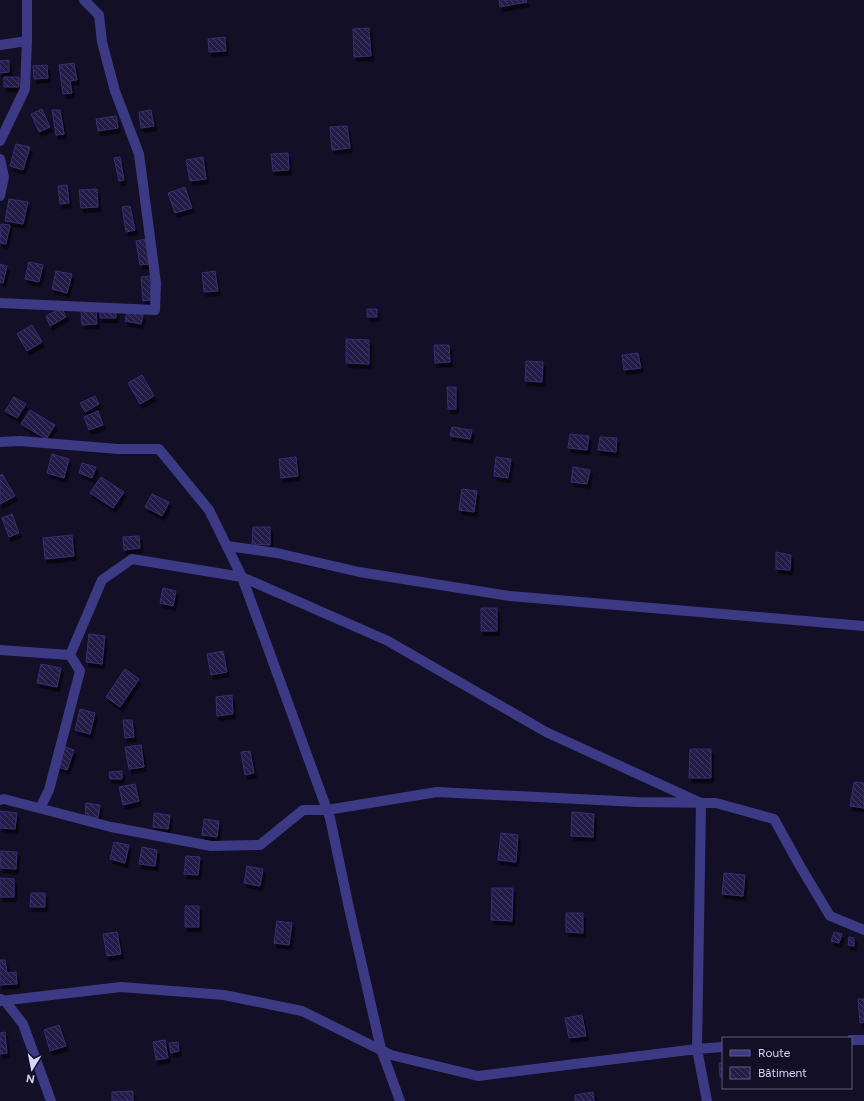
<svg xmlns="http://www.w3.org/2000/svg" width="864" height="1101" viewBox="0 0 864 1101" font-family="Figtree,sans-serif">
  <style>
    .building { fill: url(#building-back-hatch); stroke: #3b2d73; filter: url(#shadow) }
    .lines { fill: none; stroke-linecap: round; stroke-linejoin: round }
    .street { stroke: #3d3a85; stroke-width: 10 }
  </style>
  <defs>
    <pattern id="building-back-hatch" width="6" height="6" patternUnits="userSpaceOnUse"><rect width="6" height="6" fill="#241b47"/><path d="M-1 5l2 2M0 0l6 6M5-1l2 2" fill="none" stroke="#433b63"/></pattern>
    <filter id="shadow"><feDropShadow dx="2.5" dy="4.5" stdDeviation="0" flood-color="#0009"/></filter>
  </defs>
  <rect width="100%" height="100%" fill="#130f26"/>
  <path class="building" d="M499 0H526L527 2 500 7Z
    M369 28 371 56 354 57 353 29Z
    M225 37 226 51 209 52 208 39Z
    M9 60V72L0 73V61Z
    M74 63 77 80 70 81 72 93 63 94 59 65Z
    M47 65 48 78 34 79 33 66Z
    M4 77H19V87H4Z
    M42 109 50 127 39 132 31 114Z
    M52 110H60L64 134 56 135Z
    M151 110 154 126 141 128 139 112Z
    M116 116 118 128 98 131 96 119Z
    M347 126 350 148 332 150 330 127Z
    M16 144 30 147 23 170 10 166Z
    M288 153 289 170 273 171 271 154Z
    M120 157 124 180 119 181 114 158Z
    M203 157 206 179 190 181 186 160Z
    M67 185 69 203 60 204 58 186Z
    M185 187 192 208 175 213 168 193Z
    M97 189 98 207 81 208 79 190Z
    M9 199 28 202 23 224 5 221Z
    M130 206 135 230 126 232 122 207Z
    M1 224 10 225 6 244 0 243Z
    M146 239 149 264 140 265 136 241Z
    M29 262 43 265 39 282 25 279Z
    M0 264 7 266 3 283 0 282Z
    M56 271 72 274 67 293 52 289Z
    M215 271 218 291 204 292 202 273Z
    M150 276 151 300 143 301 141 277Z
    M62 308 66 317 50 326 46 316Z
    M96 309 97 324 82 325 81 310Z
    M100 309 116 310V318H100Z
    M367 309H377V317H367Z
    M127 312 143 315 141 324 125 321Z
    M32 325 42 342 27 351 17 334Z
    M346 339 369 340V364L346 363Z
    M434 345H449L450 362 435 363Z
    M638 353 641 368 624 370 622 355Z
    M526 361 543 362 542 382 525 381Z
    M142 375 154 396 140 404 128 383Z
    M447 387H456V409H448Z
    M95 396 99 404 85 412 80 403Z
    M14 397 26 404 17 418 5 411Z
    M30 410 55 425 46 439 21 424Z
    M98 411 103 425 89 430 84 417Z
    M452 427 472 430 470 439 450 436Z
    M570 434 589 436 587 450 568 448Z
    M600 437 617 438 616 452 598 450Z
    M52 454 69 459 64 478 47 473Z
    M296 457 298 476 281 478 279 459Z
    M496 457 511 459 508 478 494 476Z
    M82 463 96 467 92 478 79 473Z
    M573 467 590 470 587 484 571 482Z
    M2 474 15 496 0 504V476Z
    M101 477 124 492 113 508 90 493Z
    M462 489 477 491 474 512 459 510Z
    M152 494 169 502 162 516 145 507Z
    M12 514 19 533 9 537 2 518Z
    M253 527H270V545L252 544Z
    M72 535 74 556 45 559 43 538Z
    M139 536 140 548 124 550 123 537Z
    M776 552 791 555 790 570 776 569Z
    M163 588 176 591 173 606 160 603Z
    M481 608H497V631H481Z
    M89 634 105 636 102 664 86 662Z
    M223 651 227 672 211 675 207 654Z
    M41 664 61 668 57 687 37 683Z
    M125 669 139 679 120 707 106 697Z
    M232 695 233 714 217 716 216 697Z
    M80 709 95 713 90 734 75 730Z
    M123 720H132L134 737 125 738Z
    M141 745 144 767 129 769 125 747Z
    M65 747 74 750 67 770 58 767Z
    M690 749H711V778H689Z
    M250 751 254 773 245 775 241 752Z
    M122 771V779H110L109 772Z
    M854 782 864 783V808L850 806Z
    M135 784 139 801 123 805 119 787Z
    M86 803 100 805 98 818 85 816Z
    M0 811 17 813 15 829 0 828Z
    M572 812 594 814 593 837 571 836Z
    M154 813 170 815 168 829 153 827Z
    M204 819 219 821 217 837 202 835Z
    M501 833 518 835 516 862 498 860Z
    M114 842 129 845 125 863 110 859Z
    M142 847 157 850 155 866 139 864Z
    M1 851 17 852 16 869 0 868Z
    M186 856 200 857 198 875 184 874Z
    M247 866 263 869 260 886 244 883Z
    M724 873 745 875 743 896 722 894Z
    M0 878 14 879V897H0Z
    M492 888H513L512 921 491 920Z
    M31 893H45V907H30Z
    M185 906H199V927H185Z
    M566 913H583V933L566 932Z
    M277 921 292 923 289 945 274 943Z
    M117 932 121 954 107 956 103 934Z
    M834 932 842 934 839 943 831 941Z
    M849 937 854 938V946L848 945Z
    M0 960H5L7 973 16 972 17 984 0 985Z
    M858 999H864V1022L860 1023Z
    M582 1015 586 1036 569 1038 565 1018Z
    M59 1025 66 1046 50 1051 44 1030Z
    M5 1032 7 1053 0 1054V1033Z
    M165 1040 168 1058 156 1060 153 1042Z
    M178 1042 179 1051 171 1053 169 1043Z
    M719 1063H723V1077H720Z
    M133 1091V1101H112V1092Z
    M593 1092 594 1101H575V1095Z"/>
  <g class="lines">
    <path class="street" d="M0 45 27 41V0
      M0 141 25 89 27 41
      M0 159 4 177 0 196
      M0 303 155 310 156 283 139 154 115 91 102 42 99 15 84 0
      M0 442 20 441 118 449H159L209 510 242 577 330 818 349 908 381 1049 400 1101
      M227 546 277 553 359 572 510 596 864 626
      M0 650 70 655 102 580 132 559 242 577 388 641 546 732 701 803 697 1049 707 1101
      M0 800 4 799 111 827 211 846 260 845 303 810H327L437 792 638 802 716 803 774 819 800 866 830 916 864 930
      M40 808 49 790 80 671 70 655
      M1 999 5 1001 23 1024 51 1101
      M0 1001 121 987 224 995 302 1011 391 1055 478 1076 697 1049 723 1047
      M851 1040H864"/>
  </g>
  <rect x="722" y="1037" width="130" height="52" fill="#130f26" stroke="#625e7d"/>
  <rect x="730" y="1050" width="20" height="6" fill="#3d3a85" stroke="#625e7d"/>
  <text x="758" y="1057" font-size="12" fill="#d9d4ff">Route</text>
  <rect x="730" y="1067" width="20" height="12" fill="url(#building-back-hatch)" stroke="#625e7d"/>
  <text x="758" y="1077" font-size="12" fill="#d9d4ff">Bâtiment</text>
  <g transform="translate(32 1069) rotate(190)" stroke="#130f26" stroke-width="3" paint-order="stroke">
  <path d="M0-3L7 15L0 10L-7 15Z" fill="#d9d4ff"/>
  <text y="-6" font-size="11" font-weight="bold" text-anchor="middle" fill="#d9d4ff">N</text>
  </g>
</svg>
